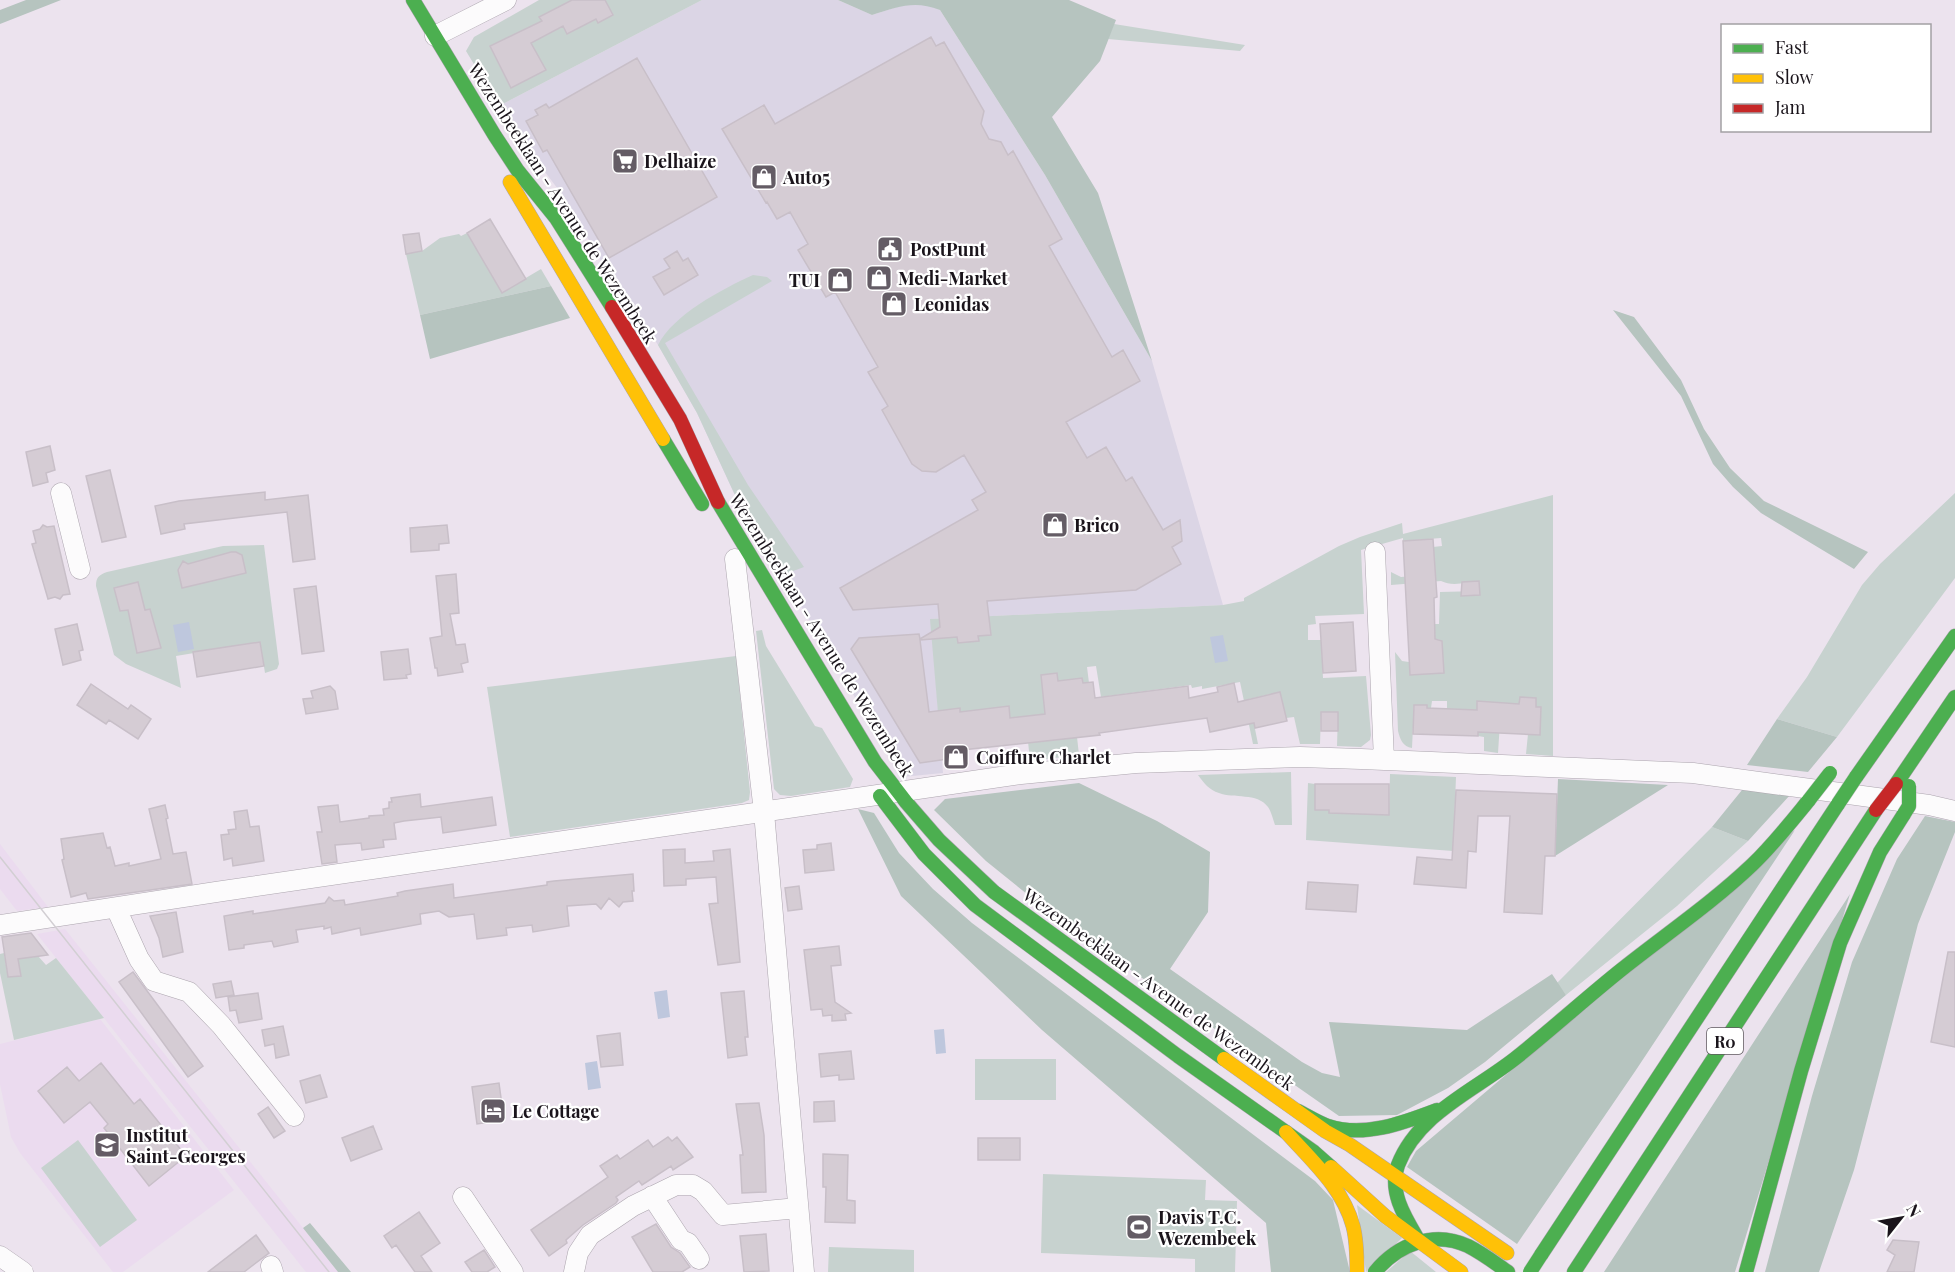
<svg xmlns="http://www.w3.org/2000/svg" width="1955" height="1272" viewBox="0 0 1955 1272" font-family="'Playfair Display',serif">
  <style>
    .commercial { fill: #dbd5e5 }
    .built { fill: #ebdbef }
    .green { fill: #c7d2cf }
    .forest { fill: #b6c4bf }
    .water { fill: #bec7dd }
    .building { fill: #d5ccd4; stroke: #c8bfc8; stroke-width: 1.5 }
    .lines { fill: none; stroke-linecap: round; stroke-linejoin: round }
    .street-casing { stroke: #aca5ae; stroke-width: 21 }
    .fast-casing { stroke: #aca5ae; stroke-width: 15 }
    .slow-casing { stroke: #aca5ae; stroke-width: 15 }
    .jam-casing { stroke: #aca5ae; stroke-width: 15 }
    .street { stroke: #fcfbfc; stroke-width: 20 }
    .fast { stroke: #4caf50; stroke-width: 14 }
    .slow { stroke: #ffc107; stroke-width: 14 }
    .jam { stroke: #c62828; stroke-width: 14 }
    .tram { stroke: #d2cfd3; stroke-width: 1.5 }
    .fast-bridge-casing { stroke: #c6c1c7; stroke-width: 15; stroke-linecap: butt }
    .jam-bridge-casing { stroke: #c6c1c7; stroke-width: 15; stroke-linecap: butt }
    .fast-bridge { stroke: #4caf50; stroke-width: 14 }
    .jam-bridge { stroke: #c62828; stroke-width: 14 }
    .labels { text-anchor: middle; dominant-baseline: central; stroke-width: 4.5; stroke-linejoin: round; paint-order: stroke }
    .shield { fill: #fff; stroke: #5f5a5f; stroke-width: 1.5 }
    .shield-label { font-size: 16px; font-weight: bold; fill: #1a141b }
    .poi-label { font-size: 18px; font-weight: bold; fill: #1a141b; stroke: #fff; text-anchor: start }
    .street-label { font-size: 18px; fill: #1a141b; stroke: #fff }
  </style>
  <rect width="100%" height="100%" fill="#ece3ee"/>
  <path class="commercial" d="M702 0H838L872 15 912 2 928 3 940 10 1045 175 1152 361 1223 605 931 619 943 773 902 777 734 493 697 413 658 345 651 334 634 318 564 197 523 143 499 106Z"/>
  <path class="built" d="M0 844 48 907 17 911 0 889Z
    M65 929 303 1228 338 1272H306L37 934Z
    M100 1019 234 1190 123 1272H113L20 1153 11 1137 0 1084V1044Z"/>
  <path class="green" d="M539 0H702L499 106 466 51 474 37Z
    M1114 24 1245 45 1240 51 1108 39Z
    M467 233 502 292 541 269 551 286 420 315 406 254 422 251 440 238 459 234 461 236Z
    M753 275 767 277 772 281 665 343 748 485 804 567 788 573 781 572 734 493 697 413 658 345C673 315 722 289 753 275Z
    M1955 493V578L1837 737 1777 719 1807 677 1862 585 1880 564Z
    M1553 495V756L1526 754 1528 734 1541 707H1536V698L1520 697 1519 707H1516V703H1503L1501 707 1498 753 1484 751V737L1478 736 1479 712 1447 709V701H1432L1431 708H1427V705H1414L1412 748C1403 747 1400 739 1398 731L1395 652 1402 661 1409 662 1410 675 1443 673 1442 641H1439L1438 639H1423L1435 624H1439L1440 592 1480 591 1479 581C1466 582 1453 587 1441 581L1391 585V572L1401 577 1435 574 1433 547 1442 546 1441 538 1403 541V538L1361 550 1364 614 1315 616 1316 624 1308 625V640H1321L1323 678 1366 676 1371 735 1370 740 1361 747 1337 746 1338 712H1321L1320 744H1300L1294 717 1286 718 1280 692 1249 699 1258 744H1253L1240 682 1202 689V686L1192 688 1191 685 1101 697 1096 666 1087 667 1089 683 1074 710 1079 755 1030 761 1026 722 1011 723 1008 706 963 733 959 708 948 710V719L939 725 930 619 1223 605 1244 601V598L1339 546 1360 537 1402 523 1403 534Z
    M264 545 279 664 277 669 265 673 260 642 176 656 181 688 126 664 114 655 96 586C96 577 99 575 107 572L223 546Z
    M762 630 766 646 815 726 822 728 853 779 850 787 791 796 780 795 774 789 756 631Z
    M736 656 750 792 749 800 742 803 510 837 487 687Z
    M1291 772 1292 825H1275C1273 819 1271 811 1268 807 1257 792 1234 799 1219 793 1209 790 1204 783 1198 775Z
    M1390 774 1456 777 1453 851 1306 840 1308 783 1315 784V810H1329L1330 813H1367L1374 807V815H1389Z
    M1712 827 1748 841 1677 906 1566 995 1557 983Z
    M4 953 8 977 21 976 18 959 38 956 46 965 56 958 104 1018 14 1040 0 973V954Z
    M975 1059H1056V1100H975Z
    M78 1140 137 1220 100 1247 41 1168Z
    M1043 1174 1206 1180 1205 1200 1237 1201 1235 1272H1195V1259L1041 1253Z
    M1357 1205 1402 1238 1366 1272Z
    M829 1247 914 1250V1272H828Z
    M1410 1251 1436 1272H1386Z"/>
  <path class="forest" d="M26 0H61L0 24V10Z
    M838 0H1069L1116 20 1100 61 1052 117 1098 193 1152 361 1045 175 940 10C914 0 898 7 872 15Z
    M551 286 570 318 430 359 420 315Z
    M1613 310 1634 317 1681 380 1704 429 1730 468 1764 501 1868 552 1854 569 1761 513 1733 487 1713 464 1681 396Z
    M1777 719 1837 737 1808 772 1747 765Z
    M1558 779 1668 785 1555 856Z
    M1079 783 1157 821 1210 852 1208 912 1170 969 1302 1062 1322 1073 1340 1077 1329 1022 1467 1030 1552 974 1566 995 1485 1062 1448 1088 1397 1115 1339 1116 1058 919 986 861 934 810 945 799Z
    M1742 790 1790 795 1748 841 1712 827Z
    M858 809 874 813 899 853 933 889 972 923 1315 1181 1333 1200 1350 1272H1271L1266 1223 1042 1030 901 896Z
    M1925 816 1955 822V832L1918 924 1854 1170 1819 1272H1765L1812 1096 1852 962 1897 859Z
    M1795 830 1636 1070 1517 1244 1407 1167 1416 1151Z
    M1850 894 1735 1272H1604Z
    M310 1223 351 1272H338L303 1228Z"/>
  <path class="water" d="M189 622 194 649 178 652 173 625Z
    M1223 635 1228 661 1215 663 1210 637Z
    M667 990 670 1017 658 1019 654 992Z
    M944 1029 946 1053 936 1054 934 1030Z
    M597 1061 601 1088 588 1090 585 1063Z"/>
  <path class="building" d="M572 0H605L613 15 598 23 596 19 567 34 563 26 531 43 546 70 511 88 490 46 542 21 539 17Z
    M931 37 936 46 944 42 984 111 981 124 989 139 1001 142 1008 155 1013 151 1062 239 1049 246 1112 357 1123 350 1140 381 1066 422 1087 458 1106 447 1126 481 1132 477 1163 530 1180 520 1182 541 1172 547 1181 564 1136 590 987 601 991 635 978 636 979 641 958 643 957 637 920 640 929 712 960 708V712L1009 706 1010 718 1045 714 1041 675 1057 673 1058 681 1082 678 1083 683 1093 682 1095 698 1188 686 1189 698 1218 692 1217 687 1234 683 1238 702 1280 692 1287 721 1255 728 1254 723 1210 732 1207 718 1099 733 1100 735 962 750V757L920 763 851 649 859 638 919 634 920 639 940 627 938 604 853 610 840 588 978 510 972 500 986 492 964 455 936 472 922 471 912 464 882 410 888 406 868 372 878 367 835 292 826 297 798 250 808 244 790 212 777 219 767 202 766 203 722 129 764 105 775 124Z
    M637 58 717 197 609 258 547 150 543 152 526 121 538 115 535 110 546 104 549 108Z
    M490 219 526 279 502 293 467 233Z
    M419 233 422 251 406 254 403 235Z
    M677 251 683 261 688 258 698 275 664 295 653 277 670 268 664 259Z
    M50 446 55 470 46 473 48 482 33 486 26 452Z
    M110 470 126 537 102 542 86 476Z
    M265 492V500L308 495 315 559 293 562 287 512 184 524 185 529 161 534 155 506 179 501Z
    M43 525 47 527 54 526 70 594 63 595 60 599 55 597 48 599 32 544 36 543 33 531 40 529Z
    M447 525 449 543 439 544V550L411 552 410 528Z
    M1433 539 1437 597 1434 598 1435 639 1442 641 1444 673 1410 675 1403 541Z
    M231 552H236L242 555 246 573 182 588 178 570 183 561 188 564Z
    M456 574 459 613 450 614 456 645 465 644 468 662 461 664 463 672 438 676 437 668H435L430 638 442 636 436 576Z
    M1479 581 1480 595 1461 596 1462 582Z
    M138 582 145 610 150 609 161 648 137 653 128 610 120 611 114 588Z
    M316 586 324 651 302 654 294 589Z
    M1353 622 1356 671 1323 673 1320 624Z
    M77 624 83 650 79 651 81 660 63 665 55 629Z
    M260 642 264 666 197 677 193 652Z
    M408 649 411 674 406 675 407 678 384 680 381 652Z
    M91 684 128 709 131 705 151 719 138 739 109 720 106 724 77 705Z
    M330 686 335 691 338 709 306 714 303 699 313 698 311 691Z
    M1520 697 1536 698V707H1541L1540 735 1478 732V736L1413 734 1414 705H1427V708L1477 710V701L1519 704Z
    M1321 712H1338V731H1321Z
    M1315 784H1389V815L1329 813V810H1315Z
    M1456 790 1557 794 1555 856H1545L1542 914 1504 912 1510 816H1478L1476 852 1468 851 1466 888 1414 884 1417 857 1452 860Z
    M420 794 421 807 492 797 496 825 443 833 441 817 404 821 394 823 396 839 383 840 384 847 362 850 361 843 335 845 337 862 322 864 317 832H322L318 807 338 805 340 822 369 818V816L384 815 383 809 389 808V802H392L391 798Z
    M165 805 168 818 166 819 173 854 186 852 192 884 88 899 86 893 71 897 62 860 64 859 61 839 103 833 107 848 110 847 115 866 129 863V866L161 859 149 809Z
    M247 810 250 827 259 826 264 861 233 866 232 858 224 860 221 835 229 834 228 830 236 829 234 812Z
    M831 843 834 870 805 873 803 850 817 849V845Z
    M685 849V863L714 861 713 851 730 849 740 962 718 965 709 904 718 903 716 877 686 879V885L664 886 663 850Z
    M633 874 634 891H632L633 901 623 902 619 907 609 898 601 909 596 904 567 906 569 926 533 932 532 925 506 928 507 935 477 939 474 914 449 917 439 911 420 914 421 924 361 935 360 928 332 934 331 927 324 929V926L296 930 298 942 274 947 272 941 244 945V948L229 950 224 916 253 911V914L325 903 329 897 334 901 344 900 345 905 398 896 397 893 405 891 453 884 454 898 547 885V882L554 881Z
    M1308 882 1358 885 1356 912 1306 909Z
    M799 886 802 909 788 911 785 888Z
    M176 912 183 952 163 957 159 938 150 916Z
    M31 933 48 955 18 959 21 976 8 977 2 937Z
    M839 946 841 965 831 966 835 1002 851 1013 845 1014 846 1020 832 1021V1015L823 1016 822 1009 811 1010 804 950Z
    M1948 952H1955V1047L1931 1042Z
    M133 972 203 1066 188 1077 119 982Z
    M231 981 234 995 216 998 213 984Z
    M744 991 748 1037H745L747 1055 728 1058 721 993Z
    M258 993 262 1019 239 1023 236 1010 230 1011 228 997Z
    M283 1026 289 1055 276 1058 274 1044 265 1046 262 1030Z
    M620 1033 623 1065 601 1067 597 1036Z
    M851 1051 854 1079 839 1080V1075L821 1077 819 1054Z
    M101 1063 134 1104 140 1099 186 1156 149 1186 104 1128 108 1124 90 1102 64 1123 38 1091 67 1067 79 1081Z
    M320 1075 327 1097 306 1103 300 1081Z
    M499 1083 504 1120 477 1124 472 1087Z
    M834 1101 835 1121 814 1122V1102Z
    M759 1103 764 1135 766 1192 742 1193 740 1155H743L736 1104Z
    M268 1107 285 1131 274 1138 258 1114Z
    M373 1126 382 1149 351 1161 342 1138Z
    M668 1137 672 1141 677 1137 693 1157 673 1170 671 1166 642 1185 639 1181 616 1197 618 1200 616 1203 583 1225 566 1240 567 1243 549 1256 531 1230 608 1177 600 1166 617 1155 620 1159 648 1140 653 1147Z
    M978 1138H1020V1160H978Z
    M823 1154 848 1155 847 1200 855 1201V1223L825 1222 826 1187H823Z
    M419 1212 440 1243 421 1256 432 1272H415L396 1245 392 1248 384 1236Z
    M656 1224 671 1247 680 1253 690 1267 682 1272H653L632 1237Z
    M766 1234 769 1271 744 1272 740 1236Z
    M256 1235 269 1253 244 1272H208Z
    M1893 1240 1919 1242 1914 1272H1887L1895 1255 1887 1250Z
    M484 1250 495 1267 487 1272H472L465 1262Z"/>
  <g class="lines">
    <defs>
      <path id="street" d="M435 36 506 0
        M61 493 80 569
        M1375 552 1384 760
        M735 559 764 812 804 1272
        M116 908 139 959 154 981 189 992 221 1025 294 1116
        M0 925 216 892 1021 774 1136 763 1300 757 1361 759 1693 773 1929 805 1955 811
        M652 1196 681 1240 688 1243 699 1259
        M463 1197 513 1272
        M0 1256 23 1272
        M271 1266 273 1272
        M574 1272 578 1253 590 1235 633 1206 676 1185H693L703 1191 723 1215 798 1208"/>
      <path id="fast" d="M413 0 495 136 518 171 556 218 612 307
        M663 439 702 504
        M718 502 875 762 906 802 939 840 994 892 1224 1059
        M1856 777 1955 636
        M1896 784 1955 697
        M880 796 924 854 975 905 1178 1056 1314 1152 1331 1167
        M1298 1111C1308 1116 1317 1122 1328 1126 1364 1138 1403 1123 1437 1110
        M1419 1241C1406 1219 1388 1192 1398 1165 1418 1113 1476 1090 1517 1057 1552 1029 1586 998 1621 970 1665 935 1712 903 1752 865 1773 845 1791 822 1809 800
        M1541 1255 1838 804
        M1375 1272C1398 1244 1434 1230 1468 1246 1482 1253 1495 1263 1508 1272
        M1574 1272 1876 810
        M1746 1272 1801 1071 1840 943 1880 852 1904 814"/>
      <path id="slow" d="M510 182 663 439
        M1224 1059 1325 1131 1350 1145 1507 1253
        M1286 1132C1311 1160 1343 1188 1353 1226 1357 1241 1357 1257 1357 1272
        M1331 1167 1385 1216 1461 1272"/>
      <path id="jam" d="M612 307 680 419 718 502"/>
    </defs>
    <use href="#street" class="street-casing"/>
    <use href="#fast" class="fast-casing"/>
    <use href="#slow" class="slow-casing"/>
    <use href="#jam" class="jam-casing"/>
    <use href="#street" class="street"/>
    <use href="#fast" class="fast"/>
    <use href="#slow" class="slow"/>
    <use href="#jam" class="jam"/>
    <path class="tram" d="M0 857 329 1272"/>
    <defs>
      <path id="fast-bridge" d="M1809 800 1830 773
        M1838 804 1856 777
        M1904 814 1909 806V786
        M1530 1272 1541 1255"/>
      <path id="jam-bridge" d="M1876 810 1896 784"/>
    </defs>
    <use href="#fast-bridge" class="fast-bridge-casing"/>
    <use href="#jam-bridge" class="jam-bridge-casing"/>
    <use href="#fast-bridge" class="fast-bridge"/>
    <use href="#jam-bridge" class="jam-bridge"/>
  </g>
  <defs>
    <symbol id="supermarket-square" viewBox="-11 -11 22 22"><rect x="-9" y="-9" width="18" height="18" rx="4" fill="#645c65" stroke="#fff"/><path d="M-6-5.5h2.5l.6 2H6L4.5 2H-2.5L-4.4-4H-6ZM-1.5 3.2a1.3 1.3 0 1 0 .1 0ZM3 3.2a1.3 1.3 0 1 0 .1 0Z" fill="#fff"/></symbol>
    <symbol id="shop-square" viewBox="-11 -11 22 22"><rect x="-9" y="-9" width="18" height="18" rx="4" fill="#645c65" stroke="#fff"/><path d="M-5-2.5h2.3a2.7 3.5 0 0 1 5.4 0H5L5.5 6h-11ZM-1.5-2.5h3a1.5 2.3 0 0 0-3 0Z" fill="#fff"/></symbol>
    <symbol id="civic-square" viewBox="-11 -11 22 22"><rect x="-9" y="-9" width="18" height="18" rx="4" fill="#645c65" stroke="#fff"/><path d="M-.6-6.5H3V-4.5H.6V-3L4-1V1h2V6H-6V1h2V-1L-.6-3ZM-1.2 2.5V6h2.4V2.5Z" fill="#fff"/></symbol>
    <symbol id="hotel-square" viewBox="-11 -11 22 22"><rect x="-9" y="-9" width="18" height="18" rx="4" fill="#645c65" stroke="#fff"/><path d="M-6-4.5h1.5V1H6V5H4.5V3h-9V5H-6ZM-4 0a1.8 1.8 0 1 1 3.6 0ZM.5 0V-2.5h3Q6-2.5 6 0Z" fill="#fff"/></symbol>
    <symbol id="school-square" viewBox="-11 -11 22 22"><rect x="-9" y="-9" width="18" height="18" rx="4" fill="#645c65" stroke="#fff"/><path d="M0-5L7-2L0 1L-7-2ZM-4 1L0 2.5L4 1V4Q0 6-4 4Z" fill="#fff"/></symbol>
    <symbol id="stadium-square" viewBox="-11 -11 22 22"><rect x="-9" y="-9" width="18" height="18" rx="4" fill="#645c65" stroke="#fff"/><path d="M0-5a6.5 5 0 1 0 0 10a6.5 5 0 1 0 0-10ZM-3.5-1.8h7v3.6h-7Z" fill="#fff"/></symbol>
  </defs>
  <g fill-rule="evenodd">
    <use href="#supermarket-square" x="610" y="146" width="30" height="30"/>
    <use href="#shop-square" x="749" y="162" width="30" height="30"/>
    <use href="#civic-square" x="875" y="234" width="30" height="30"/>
    <use href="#shop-square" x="864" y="263" width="30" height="30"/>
    <use href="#shop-square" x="825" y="265" width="30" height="30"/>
    <use href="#shop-square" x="879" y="289" width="30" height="30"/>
    <use href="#shop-square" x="1040" y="510" width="30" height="30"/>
    <use href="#shop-square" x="941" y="742" width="30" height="30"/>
    <use href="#hotel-square" x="478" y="1096" width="30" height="30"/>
    <use href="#school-square" x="92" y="1130" width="30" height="30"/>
    <use href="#stadium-square" x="1124" y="1212" width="30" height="30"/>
  </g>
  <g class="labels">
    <rect class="shield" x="1707" y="1028" width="36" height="26" rx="4.5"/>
    <g class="shield-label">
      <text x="1725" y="1041">R0</text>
    </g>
    <g class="poi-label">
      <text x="644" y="161">Delhaize</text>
      <text x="783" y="177">Auto5</text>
      <text x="910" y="249">PostPunt</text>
      <text x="898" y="278">Medi-Market</text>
      <text x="820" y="280" text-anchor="end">TUI</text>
      <text x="914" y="304">Leonidas</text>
      <text x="1074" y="525">Brico</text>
      <text x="976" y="757">Coiffure Charlet</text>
      <text x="512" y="1111">Le Cottage</text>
      <text x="126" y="1135">Institut<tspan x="126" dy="21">Saint-Georges</tspan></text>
      <text x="1158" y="1217">Davis T.C.<tspan x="1158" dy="21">Wezembeek</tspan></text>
    </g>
    <g class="street-label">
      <text transform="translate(563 203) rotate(57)">Wezembeeklaan - Avenue de Wezembeek</text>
      <text transform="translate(822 635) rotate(58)">Wezembeeklaan - Avenue de Wezembeek</text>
      <text transform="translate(1159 989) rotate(36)">Wezembeeklaan - Avenue de Wezembeek</text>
    </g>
  </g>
  <rect x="1721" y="24" width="210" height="108" fill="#ffffff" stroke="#a3a1a4" stroke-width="1.5"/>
  <rect x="1733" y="44" width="30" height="9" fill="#4caf50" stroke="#a3a1a4" stroke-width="1.5"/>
  <text x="1775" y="54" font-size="18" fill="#1a141b">Fast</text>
  <rect x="1733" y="74" width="30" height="9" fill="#ffc107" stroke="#a3a1a4" stroke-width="1.5"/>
  <text x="1775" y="84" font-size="18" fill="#1a141b">Slow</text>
  <rect x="1733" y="104" width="30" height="9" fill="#c62828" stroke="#a3a1a4" stroke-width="1.5"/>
  <text x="1775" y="114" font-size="18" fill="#1a141b">Jam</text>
  <g transform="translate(1901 1218) rotate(59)" stroke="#ffffff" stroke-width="4.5" paint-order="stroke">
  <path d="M0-4.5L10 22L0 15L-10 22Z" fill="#1a141b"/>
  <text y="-9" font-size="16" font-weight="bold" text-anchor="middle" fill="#1a141b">N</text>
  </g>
</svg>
